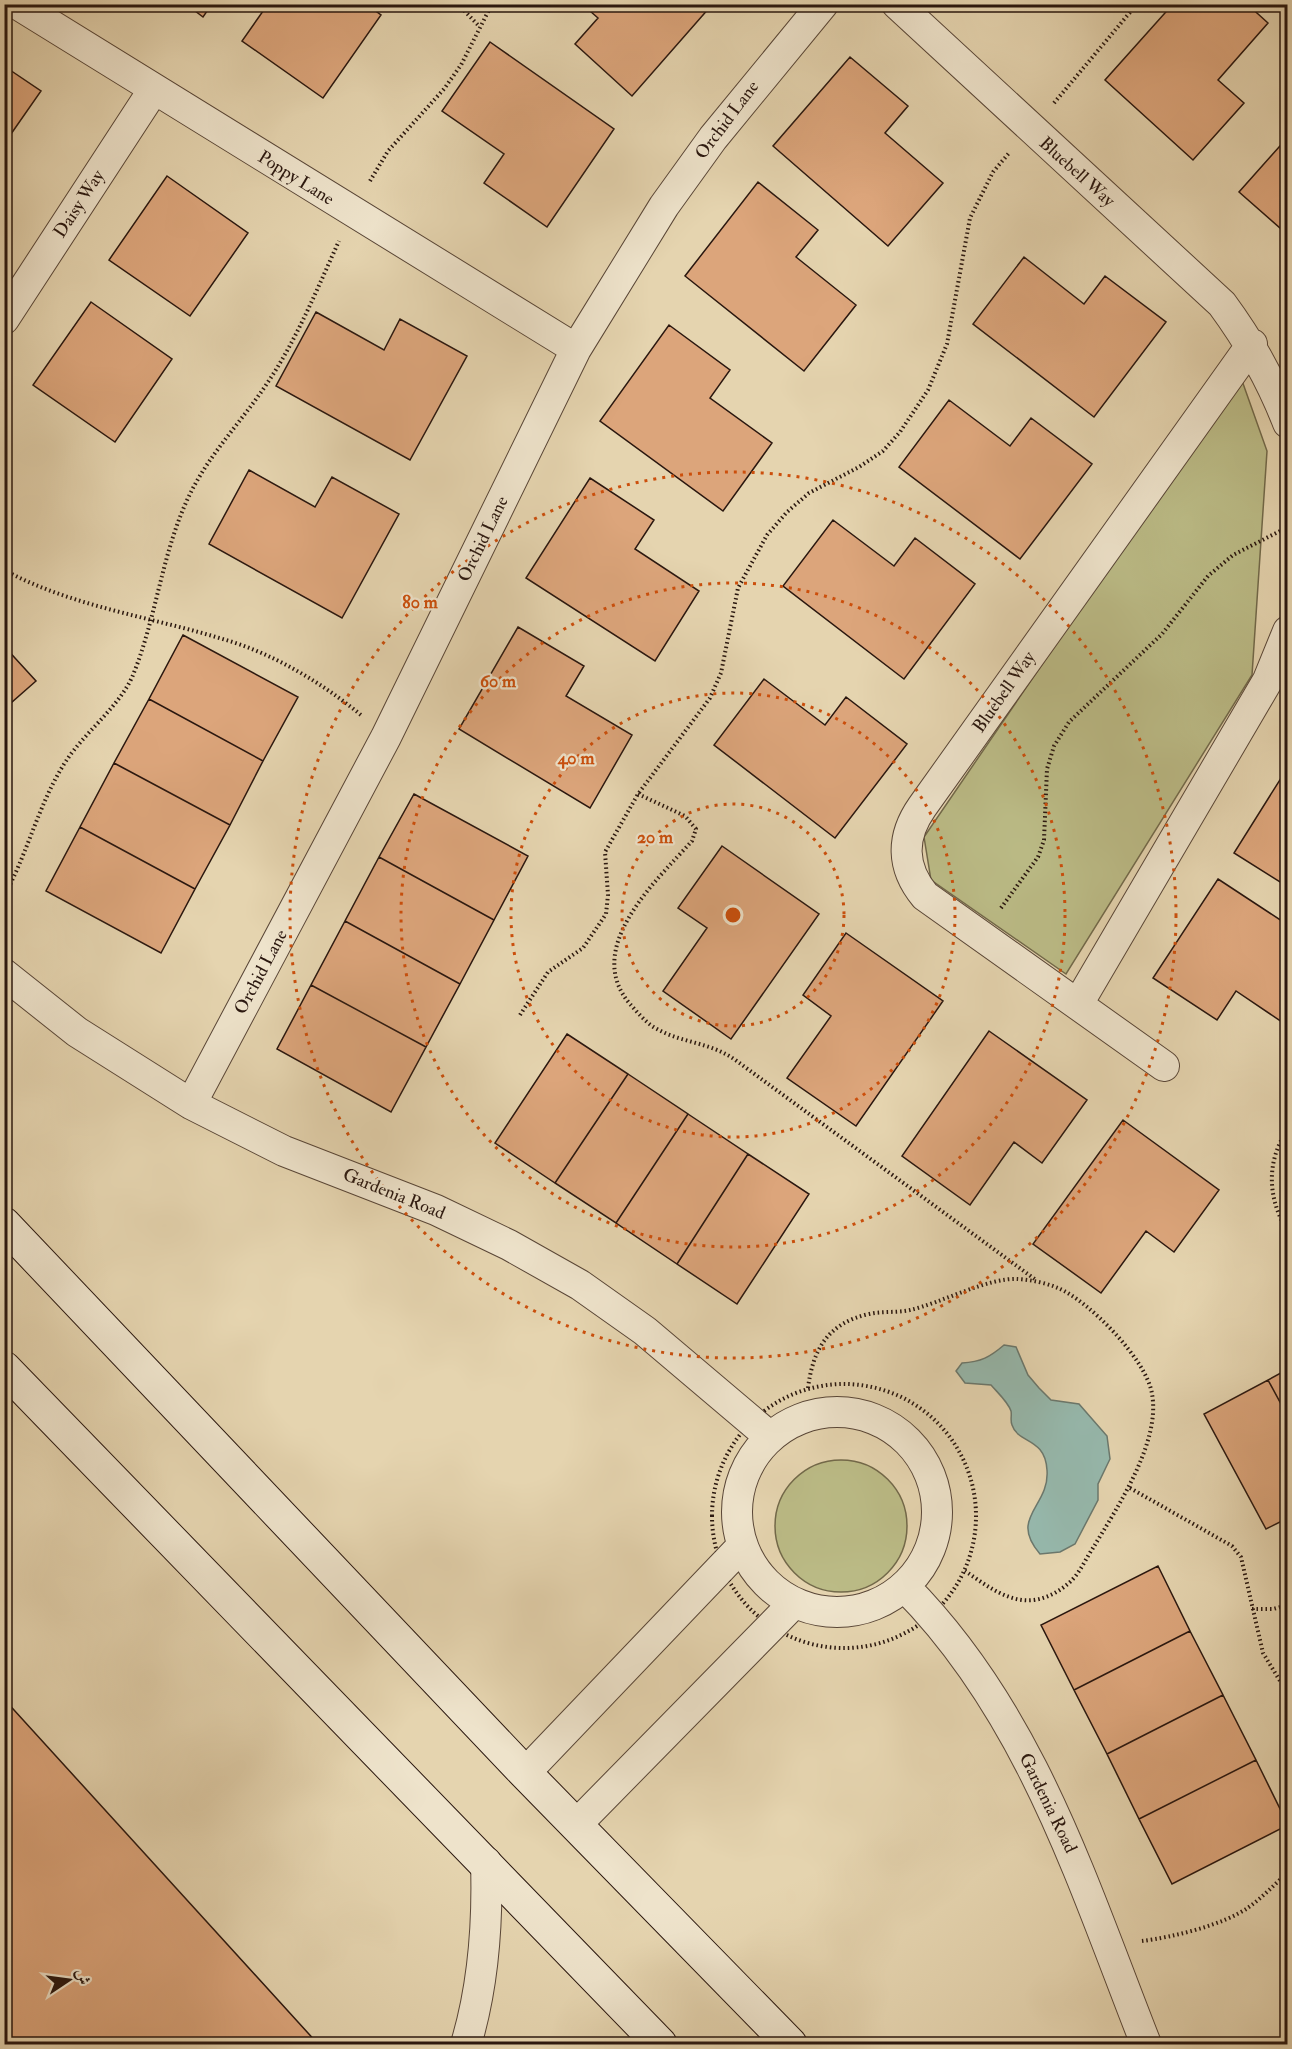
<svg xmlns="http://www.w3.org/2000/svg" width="1292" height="2049" viewBox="0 0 1292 2049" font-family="'IM FELL Double Pica',Amiri,serif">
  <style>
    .green { fill: #bbbb86; stroke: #72694a; stroke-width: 1.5 }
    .water { fill: #96b8ac; stroke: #6b786d; stroke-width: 1.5 }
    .building { fill: #dca57b; stroke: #2a170f; stroke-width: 1.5 }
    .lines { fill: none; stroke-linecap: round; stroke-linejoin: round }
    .minor-casing { stroke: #594637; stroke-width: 32 }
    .secondary-casing { stroke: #2a170f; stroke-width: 35 }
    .path { stroke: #2a170f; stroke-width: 4; stroke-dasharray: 1.5 3; stroke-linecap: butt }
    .minor { stroke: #eee3cb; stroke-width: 30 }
    .secondary { stroke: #eee3cb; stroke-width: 33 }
    .ring { fill: none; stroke: #cc4f0c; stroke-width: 3; stroke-dasharray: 3 6 }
    .labels { text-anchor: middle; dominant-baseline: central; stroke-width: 4.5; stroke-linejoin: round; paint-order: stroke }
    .street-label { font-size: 18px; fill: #2a170f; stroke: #eee3cb }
    .centre { fill: #cc4f0c; stroke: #eee3cb; stroke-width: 3 }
    .ring-label { font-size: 18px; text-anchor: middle; font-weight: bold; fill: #cc4f0c; stroke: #eee3cb; stroke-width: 4.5; stroke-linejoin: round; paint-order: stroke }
  </style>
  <rect width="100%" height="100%" fill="#e5d4af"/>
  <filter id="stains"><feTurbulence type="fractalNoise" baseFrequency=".00333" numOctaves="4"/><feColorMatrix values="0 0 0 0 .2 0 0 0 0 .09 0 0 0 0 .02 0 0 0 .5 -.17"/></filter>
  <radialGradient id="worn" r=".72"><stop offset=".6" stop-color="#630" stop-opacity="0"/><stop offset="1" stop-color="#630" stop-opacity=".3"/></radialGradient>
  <path class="green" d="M1240 375 1267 451 1252 675 1066 974 931 880 924 837Z
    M775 1526a66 66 0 1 1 132 0a66 66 0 1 1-132 0Z"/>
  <path class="water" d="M1004 1345 1016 1347 1028 1375 1039 1388 1051 1400 1079 1404 1107 1436 1110 1459 1098 1484V1500L1075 1544 1060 1552 1040 1554C1008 1517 1050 1507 1047 1470 1045 1437 1018 1444 1012 1425 1010 1421 1012 1415 1011 1411 1008 1402 998 1393 991 1385L965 1383 956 1371 962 1363C981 1362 990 1357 1004 1345Z"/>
  <path class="building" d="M186 4H212L203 17Z
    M268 4H366L381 15 323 98 242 41Z
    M582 4H707L710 7 632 96 575 44 598 18Z
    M1173 4H1247L1268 23 1218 80 1244 103 1193 160 1105 80Z
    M490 42 614 129 547 227 484 183 504 154 442 111Z
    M850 57 908 106 885 133 943 183 888 246 773 146Z
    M4 66 41 91 4 144Z
    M1288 137V235L1239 192Z
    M167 176 248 233 190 316 109 260Z
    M758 182 818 230 796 257 856 305 804 371 685 276Z
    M1024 257 1084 304 1105 276 1166 322 1094 417 973 324Z
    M91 302 172 359 115 442 33 385Z
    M316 312 384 350 400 319 467 356 410 460 276 386Z
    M669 325 730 370 710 398 772 443 723 511 600 421Z
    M949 400 1010 446 1031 418 1092 464 1020 559 899 467Z
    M249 470 315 507 332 477 399 514 342 618 209 544Z
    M590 478 654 520 635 549 699 591 655 661 526 578Z
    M833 520 894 566 915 538 975 584 904 679 783 586Z
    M518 627 584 666 566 696 632 735 590 808 459 729Z
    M183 635 298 697 263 761 149 699Z
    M4 646 36 681 4 709Z
    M764 679 825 725 846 697 907 744 835 838 714 745Z
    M149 699 263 761 230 825 114 763Z
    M114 763 230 825 195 889 80 827Z
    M1288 767V887L1234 853Z
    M414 794 528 856 494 920 379 857Z
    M80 827 195 889 161 953 46 891Z
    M722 846 819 914 731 1039 663 991 707 928 678 908Z
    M379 857 494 920 460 984 345 921Z
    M1218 879 1288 925V1026L1236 991 1217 1020 1153 978Z
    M345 921 460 984 426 1047 311 985Z
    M846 933 943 1001 856 1126 787 1078 831 1016 803 995Z
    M311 985 426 1047 391 1112 277 1049Z
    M989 1031 1087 1100 1042 1163 1014 1142 970 1205 902 1156Z
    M567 1034 628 1074 555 1183 495 1143Z
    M628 1074 688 1114 616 1223 555 1183Z
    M688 1114 748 1154 677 1264 616 1223Z
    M1123 1120 1219 1190 1174 1252 1146 1231 1101 1293 1033 1244Z
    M748 1154 809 1194 737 1304 677 1264Z
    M1288 1369V1417L1268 1380Z
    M1268 1380 1288 1417V1518L1266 1529 1204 1414Z
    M1158 1566 1190 1631 1074 1690 1041 1625Z
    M1190 1631 1223 1695 1107 1754 1074 1690Z
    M1223 1695 1256 1760 1139 1819 1107 1754Z
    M4 1699 318 2044H4Z
    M1256 1760 1288 1825 1172 1884 1139 1819Z"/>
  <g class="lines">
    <defs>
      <path id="minor" d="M17 4 576 349
        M897 4 1222 304C1250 342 1271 379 1288 423
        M4 319 154 89
        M4 974 77 1032 191 1104 284 1151 436 1210 509 1245 580 1285 645 1331 769 1436
        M1078 1004 1268 680 1288 631
        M1164 1066 925 896C901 867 901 837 922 807L1252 344
        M191 1104 386 737 576 349 664 206 713 138 823 4
        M737 1512a100 100 0 1 1 200 0a100 100 0 1 1-200 0Z
        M905 1587C1031 1714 1082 1882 1146 2044
        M525 1773 742 1546
        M576 1825 794 1603
        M466 2044C484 1984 488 1924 486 1862"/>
      <path id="secondary" d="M4 1224 525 1773 790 2044
        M4 1368 660 2044"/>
    </defs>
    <use href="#minor" class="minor-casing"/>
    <use href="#secondary" class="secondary-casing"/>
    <path class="path" d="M458 4 479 26
      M1275 4 1288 14
      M1054 103 1137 4
      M370 181 388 151 444 89 461 65 492 4
      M4 570C73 607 152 617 226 640 274 654 322 683 361 715
      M638 794 685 816 696 829 692 841C656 881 582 948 630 1004 638 1013 647 1024 657 1029 682 1043 709 1042 734 1059L1036 1280
      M4 896C28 853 39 802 66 761 85 732 120 706 133 675 157 616 162 551 190 494 210 453 243 420 268 382 297 339 317 289 339 241
      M1001 908 1038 857 1044 840 1047 769 1054 746 1069 722 1162 634 1208 576 1233 555 1288 527
      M520 1015 548 972 583 948 606 914 608 895 605 852 638 794 710 698 721 673 738 588 767 535 787 512 809 493 859 467 883 451 900 432 928 390 947 344 970 218 993 172 1009 153
      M1288 1129C1265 1162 1268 1200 1288 1232
      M712 1516a132 132 0 1 1 264 0a132 132 0 1 1-264 0Z
      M808 1388C813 1349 828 1323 869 1314 882 1311 896 1313 910 1310 941 1303 989 1277 1018 1279 1032 1280 1046 1283 1058 1288 1089 1301 1147 1360 1152 1394 1161 1442 1117 1508 1093 1548 1086 1558 1080 1573 1070 1582 1060 1591 1048 1598 1034 1600 1008 1603 986 1585 965 1571
      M1130 1488 1232 1546 1241 1557 1263 1653 1288 1694
      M1252 1609H1273L1288 1605
      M1142 1941C1173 1937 1224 1925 1249 1907 1263 1897 1275 1884 1288 1872"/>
    <use href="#minor" class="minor"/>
    <use href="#secondary" class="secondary"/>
  </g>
  <g class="ring">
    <circle cx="733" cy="915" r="111"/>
    <circle cx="733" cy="915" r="222"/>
    <circle cx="733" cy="915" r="332"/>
    <circle cx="733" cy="915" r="443"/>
  </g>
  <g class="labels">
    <g class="street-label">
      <text transform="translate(727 120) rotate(-53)">Orchid Lane</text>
      <text transform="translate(1077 172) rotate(42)">Bluebell Way</text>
      <text transform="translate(296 178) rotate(32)">Poppy Lane</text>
      <text transform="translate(79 204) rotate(-57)">Daisy Way</text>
      <text transform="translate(483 539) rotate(-64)">Orchid Lane</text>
      <text transform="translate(1004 692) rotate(-55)">Bluebell Way</text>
      <text transform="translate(261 972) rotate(-62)">Orchid Lane</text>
      <text transform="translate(394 1194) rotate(22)">Gardenia Road</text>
      <text transform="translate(1048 1803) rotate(64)">Gardenia Road</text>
    </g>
  </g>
  <circle cx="733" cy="915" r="9" class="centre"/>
  <g class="ring-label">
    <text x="420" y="608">80 m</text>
    <text x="498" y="687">60 m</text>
    <text x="576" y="764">40 m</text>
    <text x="655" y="843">20 m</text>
  </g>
  <rect width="1292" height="2049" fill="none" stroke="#e5d4af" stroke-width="24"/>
  <rect x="6" y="6" width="1280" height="2037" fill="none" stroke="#2a170f" stroke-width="3"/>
  <rect x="12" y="12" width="1268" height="2025" fill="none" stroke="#2a170f" stroke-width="1.5"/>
  <g transform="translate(69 1980) rotate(77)" stroke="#eee3cb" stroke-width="4.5" paint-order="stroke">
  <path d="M0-4.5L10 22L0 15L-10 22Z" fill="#2a170f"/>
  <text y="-9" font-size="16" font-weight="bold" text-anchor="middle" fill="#2a170f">ش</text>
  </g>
  <rect width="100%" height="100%" filter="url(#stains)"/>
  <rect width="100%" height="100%" fill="url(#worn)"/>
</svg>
